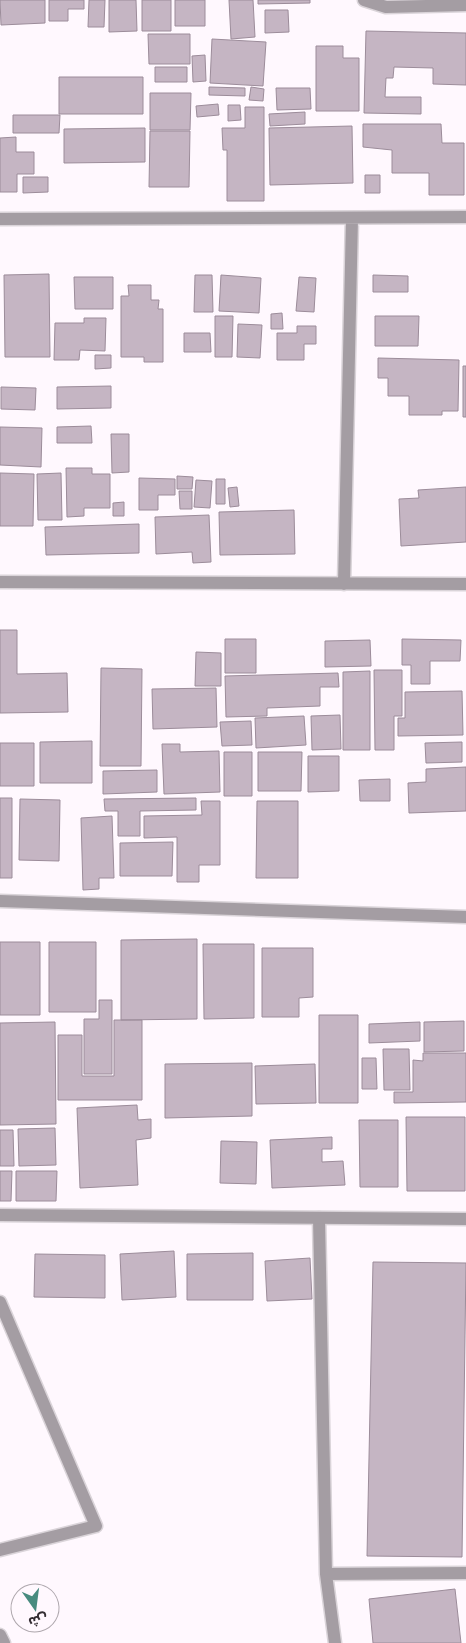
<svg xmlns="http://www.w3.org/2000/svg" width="466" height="1643" viewBox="0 0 466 1643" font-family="'Open Sans','Noto Sans Arabic',sans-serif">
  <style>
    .building { fill: #c5b5c3; stroke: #9c8c9a }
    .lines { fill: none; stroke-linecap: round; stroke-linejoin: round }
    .service-casing { stroke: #dad4d9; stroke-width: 15 }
    .minor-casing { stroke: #dad4d9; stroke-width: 15 }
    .tertiary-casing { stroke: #dad4d9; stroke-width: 15 }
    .service { stroke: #a49da3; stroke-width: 12 }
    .minor { stroke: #a49da3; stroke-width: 12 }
    .tertiary { stroke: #a49da3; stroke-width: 12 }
  </style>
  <rect width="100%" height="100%" fill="#fff8fe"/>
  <path class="building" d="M0 0H45V23L1 25Z
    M49 0H84V9H68V21H49Z
    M89 0H105L104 27H88Z
    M109 0H136L137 31 109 32Z
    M142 0H171V31H142Z
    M175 0H205V26H175Z
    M229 0H253L255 37 231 39Z
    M258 0H310V3L258 4Z
    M265 10H288L289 32 265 33Z
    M366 31 466 33V85L433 84V68L394 67 393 78H386L385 97H421V114L364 113Z
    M148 34H190V64H149Z
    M212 39 266 42 263 86 210 83Z
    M316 46H343V58H359V111H316Z
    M205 55 206 81 193 82 192 56Z
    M155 67H187V82H155Z
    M59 77H143V114H59Z
    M209 87 245 88V96L209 95Z
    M251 87 264 89 263 101 249 100Z
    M276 88H310L311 109 277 110Z
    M150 93H191L190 130H150Z
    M218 104 219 115 197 117 196 106Z
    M228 105H240L241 120 228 121Z
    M245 107H264V201H227V150H223L222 128H245Z
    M305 112V124L270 126 269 114Z
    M13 115H60L59 133H13Z
    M363 124H441L442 143H464V195H429V173H392V150L363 147Z
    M352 126 353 183 270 185 269 128Z
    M145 128V162L64 163V129Z
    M150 131H190L189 187H149Z
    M16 137V152H34V174H17V192H0V138Z
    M365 175H380V193H365Z
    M23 177H48V192L23 193Z
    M49 274 50 357H5L4 275Z
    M195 275H212L213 312H194Z
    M221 275 261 278 259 313 219 311Z
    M373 275 408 276V292H373Z
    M74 277H113V309H75Z
    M299 277 316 278 314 312 296 311Z
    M128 285H151V300H159L158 309H163V362H144V357H121V296H129Z
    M282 313 283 329H271V314Z
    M215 316H233L232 357H215Z
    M375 316H419L418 346H375Z
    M84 318H106L105 351 80 350 79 360H54L55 323H84Z
    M238 324 262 325 260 358 237 357Z
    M297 326H316V344H304V360H277V333H297Z
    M184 333H210L211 352H184Z
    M95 355H111V368L95 369Z
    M378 358 459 360 458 411H442V415H409V396H388V378H378Z
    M463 366H466V417H463Z
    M111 386V408L57 409V387Z
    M1 387 36 388 35 410 1 409Z
    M91 426 92 443H57V427Z
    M0 427 42 428 41 467 0 465Z
    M111 434H129V472L112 473Z
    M66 468H92V474H110V508H84V516L67 517Z
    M0 473 34 474 33 526H0Z
    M61 473 62 520H38L37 474Z
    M177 476 193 477 192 489H177Z
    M139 478 175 479V495H158V510H139Z
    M216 479H225V504H216Z
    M196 480 212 481 210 508 194 507Z
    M237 487 239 506 230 507 228 488Z
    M466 487V542L401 546 399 499 419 498 418 490Z
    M179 491H192V509H180Z
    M124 502V516H113V503Z
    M294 510 295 554 220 555 219 512Z
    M209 515 211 562 193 563 192 552 156 554 155 517Z
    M139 524V553L46 555 45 527Z
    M0 630H17V674L67 673 68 712 0 713Z
    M225 639H256V673H225Z
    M402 639 461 640 460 661H430V684H411V665H402Z
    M370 640 371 666 325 667V641Z
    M196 652 221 653V686H195Z
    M101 668 142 669 141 766H100Z
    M374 670H402V716H394V750H375Z
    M370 671V750H343V672Z
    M338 673 339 687H320V706L267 708V716L226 717 225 676Z
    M216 688 217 727 153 729 152 689Z
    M462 691 463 735 398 736V718H405V692Z
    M340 715 341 749 312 750 311 716Z
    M304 716 306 745 256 748 255 718Z
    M251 721 252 745 222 746 220 722Z
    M92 741V783H40V742Z
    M462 742V762L426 763 425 743Z
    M0 743H34V786H0Z
    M162 744H180V752L219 751 220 792 164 794Z
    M224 752H252V796H224Z
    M258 752H302L301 791H258Z
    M308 756H339V791L308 792Z
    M466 767V811L409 813 408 783 426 782V769Z
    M157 770V792L103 794V771Z
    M390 779V801H360L359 780Z
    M0 798H12V878H0Z
    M196 798V810L140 811V836H118V811H105L104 799Z
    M20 799 60 800 59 861 19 860Z
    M201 801H220V865H199V882H177V837L144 838V816L202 815Z
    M257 801H298V878H256Z
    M112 816 114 878H99V889L83 890 81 818Z
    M173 842 172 876H120V843Z
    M197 939V1019L121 1020V940Z
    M0 942H40V1015H0Z
    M49 942H96V1012H49Z
    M203 944H254V1018L204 1019Z
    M262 948H313V997L299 998V1017H262Z
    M99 1000H112V1074H84V1019H99Z
    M319 1015H358V1103H319Z
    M114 1020H142V1100H58V1035H82V1076H114Z
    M464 1021V1051L424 1052V1022Z
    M55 1022 56 1124 0 1125V1023Z
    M420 1022V1041L369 1043V1024Z
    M383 1049H409L410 1090H384Z
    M423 1053H466V1102L394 1103V1092H413V1060L423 1061Z
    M362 1058H376L377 1089H362Z
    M252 1063V1116L165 1118V1064Z
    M315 1064 316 1103 256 1104 255 1066Z
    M137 1105 138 1120 151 1119V1138L136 1140 138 1185 80 1188 77 1108Z
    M406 1117H465V1191H407Z
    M359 1120H398V1187H360Z
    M55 1128 56 1165 19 1166 18 1129Z
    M0 1130H13L14 1166H0Z
    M332 1137V1149H322V1162L343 1161 345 1185 272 1188 270 1140Z
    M221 1141 257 1142 256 1184 220 1183Z
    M0 1171H12L11 1201H0Z
    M16 1171H57L56 1201H16Z
    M174 1251 176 1297 122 1300 120 1254Z
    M253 1253V1300H187V1254Z
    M35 1254 105 1255V1298L34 1297Z
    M310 1258 312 1299 267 1301 265 1261Z
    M373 1262 466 1263 462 1557 367 1556Z
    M455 1589 461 1643H373L369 1599Z"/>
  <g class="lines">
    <defs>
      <path id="service" d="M319 1218 326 1574 335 1643
        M0 1302 96 1526 0 1550
        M326 1574 466 1573"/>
      <path id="minor" d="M364 0 386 7 466 5
        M0 219 466 217
        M0 582 466 584
        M344 584 352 218
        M0 901 466 917"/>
      <path id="tertiary" d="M0 1215 466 1219
        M0 1635 4 1643"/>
    </defs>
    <use href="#service" class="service-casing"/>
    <use href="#minor" class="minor-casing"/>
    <use href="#tertiary" class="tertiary-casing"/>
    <use href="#service" class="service"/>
    <use href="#minor" class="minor"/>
    <use href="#tertiary" class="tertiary"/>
  </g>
  <g transform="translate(35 1608) rotate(166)"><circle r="24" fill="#fff8fe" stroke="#aea7ad"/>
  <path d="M0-4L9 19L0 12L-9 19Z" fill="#488b7f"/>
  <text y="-8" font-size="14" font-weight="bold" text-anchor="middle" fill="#342e33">ش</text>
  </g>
</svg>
